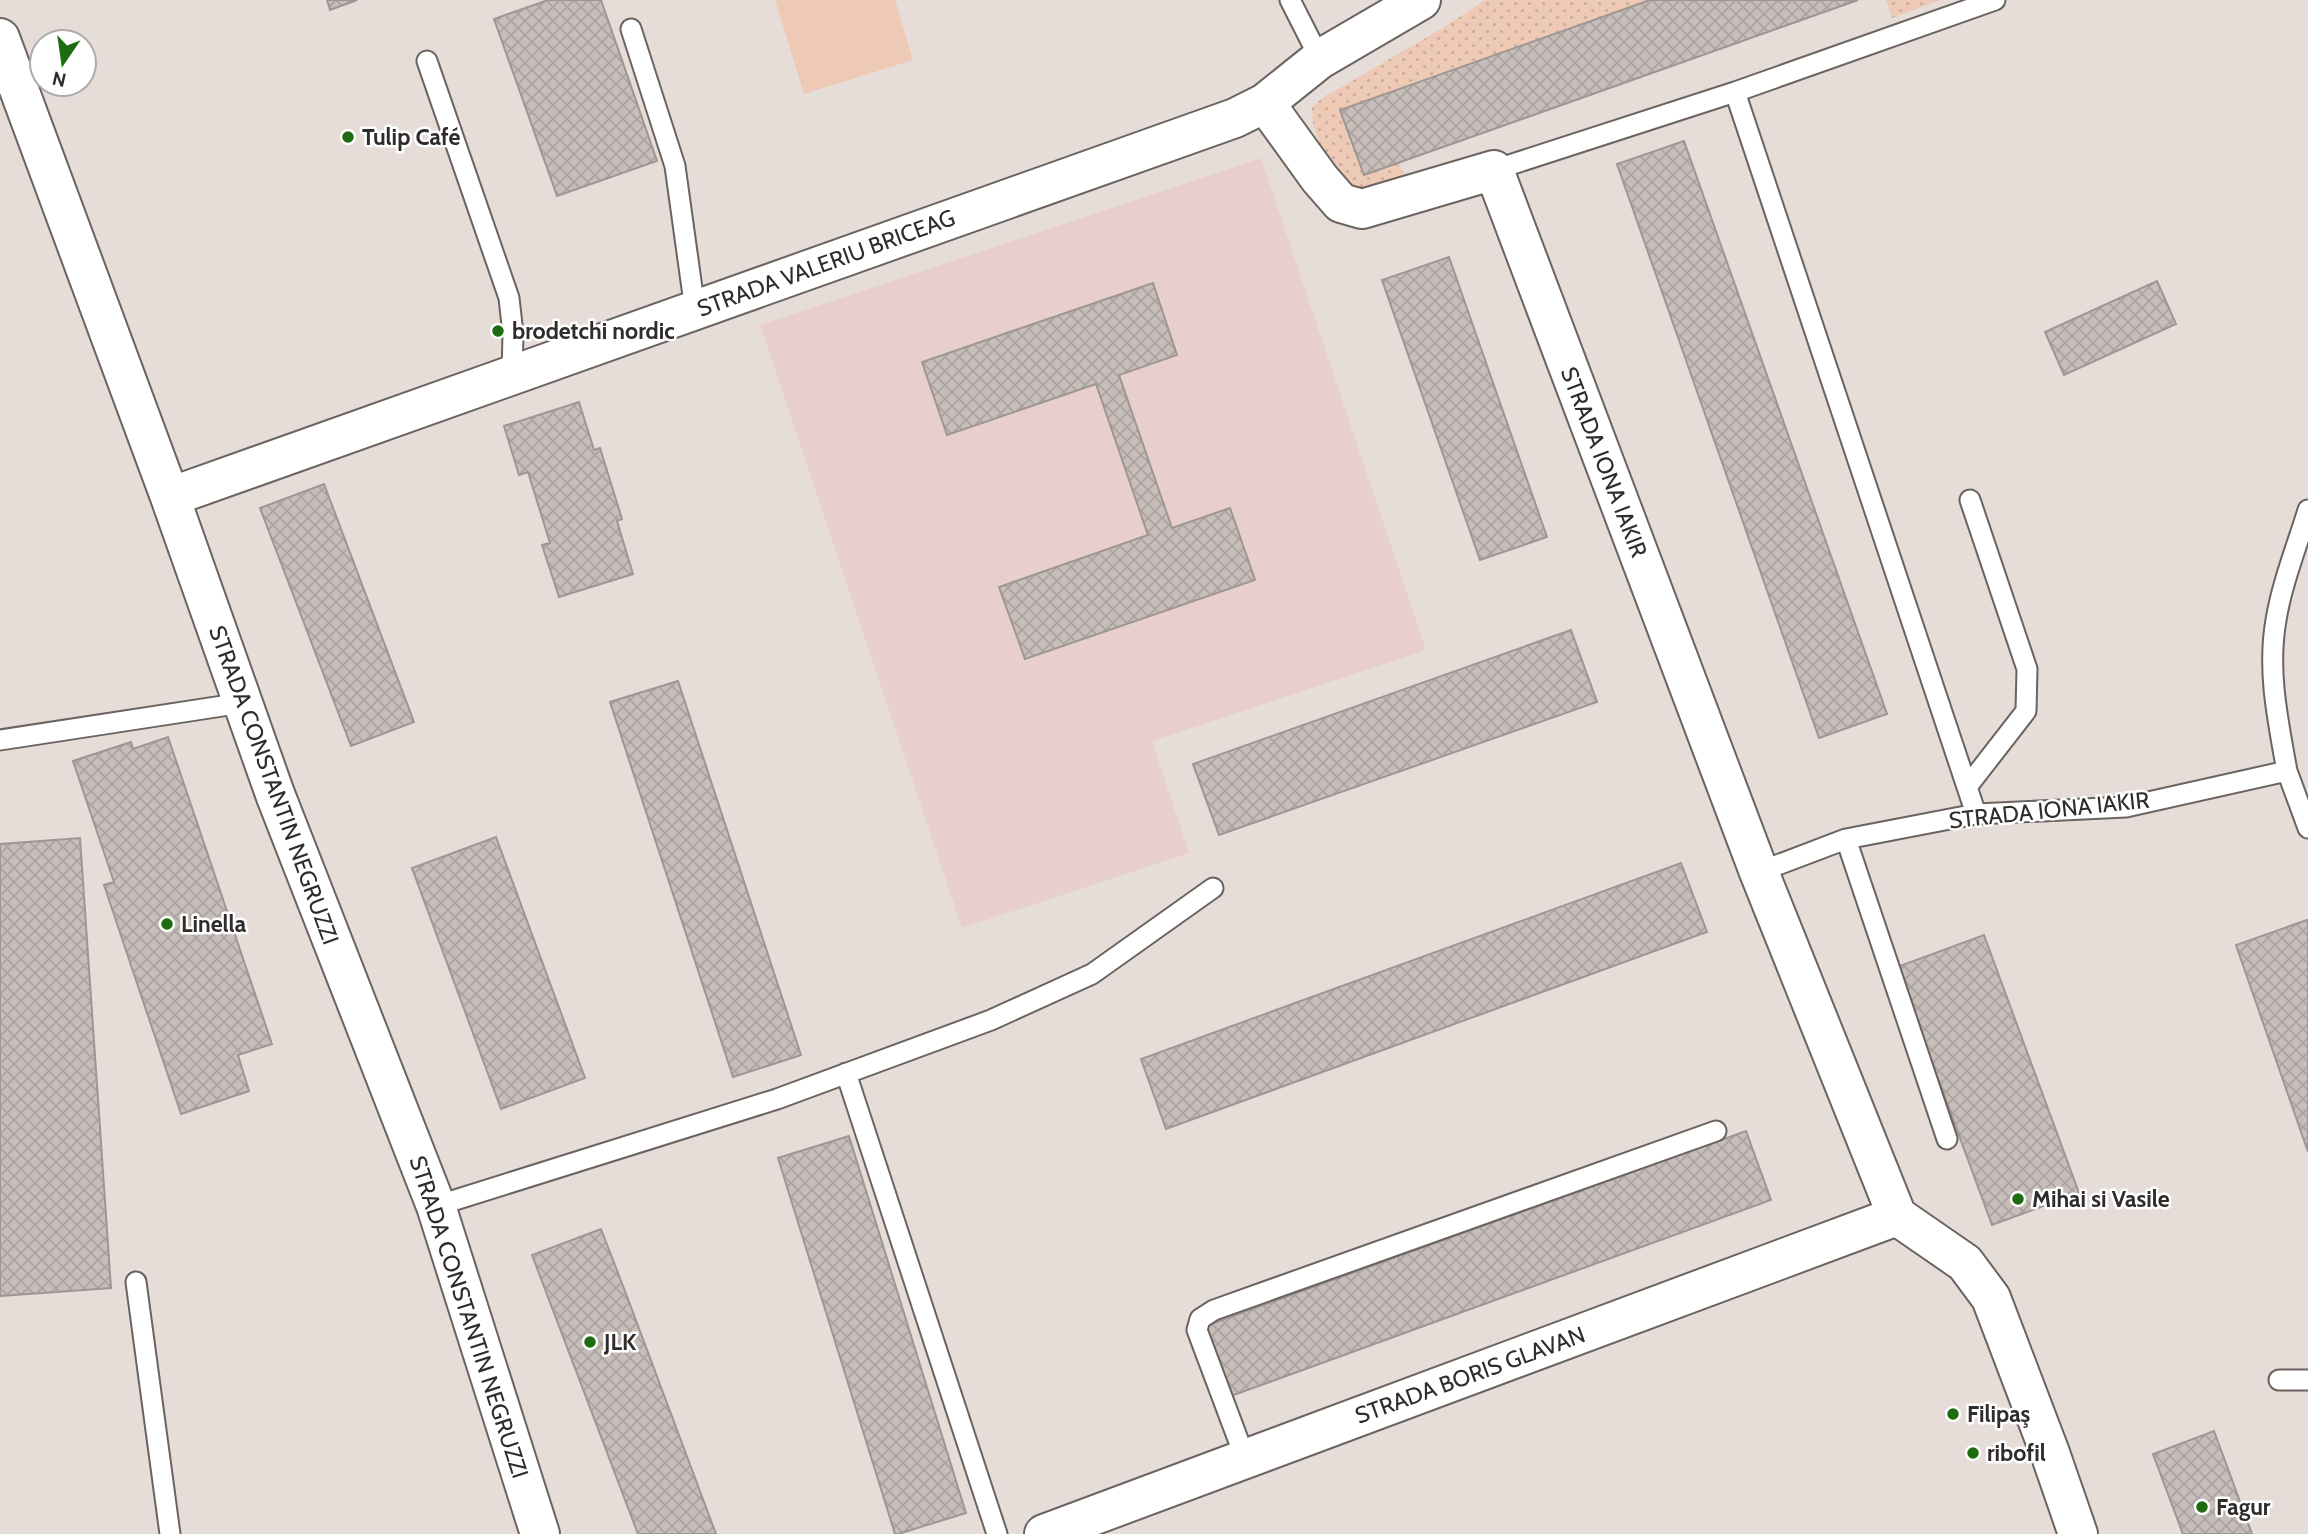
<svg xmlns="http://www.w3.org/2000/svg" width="2308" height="1534" viewBox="0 0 2308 1534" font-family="Cabin,sans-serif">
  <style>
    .education { fill: #e9cfcb }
    .grass { fill: url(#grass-dots) }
    .garden { fill: #edc9b6 }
    .building { fill: url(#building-cross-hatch); stroke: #9e9692; stroke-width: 2 }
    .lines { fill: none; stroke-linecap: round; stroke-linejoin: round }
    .service-casing { stroke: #6a635f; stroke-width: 23 }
    .minor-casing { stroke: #6a635f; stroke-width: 42 }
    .service { stroke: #fff; stroke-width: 19 }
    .minor { stroke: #fff; stroke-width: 38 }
    .poi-dot { fill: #1d6c11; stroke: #fff; stroke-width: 2.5 }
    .labels { text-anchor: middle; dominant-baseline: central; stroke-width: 5; stroke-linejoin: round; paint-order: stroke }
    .poi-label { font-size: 23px; font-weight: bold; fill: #2f2c2b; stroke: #fff; text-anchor: start }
    .street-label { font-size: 23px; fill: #2f2c2b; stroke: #fff }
  </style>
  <defs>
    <pattern id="grass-dots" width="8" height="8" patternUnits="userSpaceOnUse" patternTransform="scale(1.75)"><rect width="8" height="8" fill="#edc9b6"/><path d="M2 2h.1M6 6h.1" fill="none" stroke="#ccad9d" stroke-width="1.8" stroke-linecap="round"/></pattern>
    <pattern id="building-cross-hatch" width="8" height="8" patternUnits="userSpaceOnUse" patternTransform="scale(1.75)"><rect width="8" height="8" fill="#c7beba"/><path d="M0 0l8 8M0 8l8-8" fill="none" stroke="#aba3a0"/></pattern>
  </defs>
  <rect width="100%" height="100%" fill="#e6ddd9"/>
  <path class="education" d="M1261 158 1426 650 1152 741 1189 853 962 928 760 325Z"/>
  <path class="grass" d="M1485 0H1650L1341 110 1364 175 1399 163 1408 184 1354 197 1330 170 1313 125 1312 108 1321 99 1446 26Z
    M1886 0H1941L1892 18Z"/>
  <path class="garden" d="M775 0H895L913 60 804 94Z"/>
  <path class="building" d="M327 0H357L330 10Z
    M548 0H601L657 161 557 196 494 19Z
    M1650 0H1858L1364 175 1340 110Z
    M1684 141 1887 714 1819 738 1617 164Z
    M1449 257 1547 537 1480 560 1382 280Z
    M2157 281 2176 324 2064 375 2045 332Z
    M1153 283 1177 355 1119 375 1172 528 1230 508 1255 580 1025 659 999 587 1148 535 1096 384 947 435 922 362Z
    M579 402 594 450 600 448 622 519 617 521 633 574 559 597 542 545 550 543 528 472 519 475 504 426Z
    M324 484 414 722 351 746 260 508Z
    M1571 630 1597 702 1219 835 1193 764Z
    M678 681 801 1055 733 1077 610 702Z
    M168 737 272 1044 238 1055 249 1091 181 1114 104 885 114 882 73 761 131 742 133 749Z
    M496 837 585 1078 501 1109 412 868Z
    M80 838 111 1288 0 1296V844Z
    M1681 863 1707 932 1166 1129 1141 1059Z
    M2307 920 2308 922V1152L2236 945Z
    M1984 935 2079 1193 1992 1225 1897 967Z
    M1746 1131 1771 1200 1231 1396 1205 1326Z
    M849 1136 966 1513 898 1534H895L778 1158Z
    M601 1229 628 1299 716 1534H638L532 1255Z
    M2214 1431 2252 1534H2183L2153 1454Z"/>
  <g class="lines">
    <defs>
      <path id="service" d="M1290 0 1320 59
        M631 29 675 166 695 310
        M427 61 509 298 513 334 512 375
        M1735 92 1976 814
        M1494 170 1735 92 1995 0
        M0 740 242 703
        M2287 771 2308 828
        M1967 787 2026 711 2027 669 1970 500
        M1846 839 1947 1139
        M1759 872 1846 839 1976 814 2126 807 2287 771C2278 721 2267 671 2276 620 2282 583 2297 546 2308 510
        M846 1073 997 1534
        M436 1206 777 1099 991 1020 1092 974 1213 888
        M136 1282 170 1534
        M2279 1380H2308
        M1245 1458 1197 1330 1200 1319 1214 1310 1716 1131"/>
      <path id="minor" d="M0 38 170 497 275 794 436 1206 540 1534
        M1265 103 1320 179 1341 203 1362 209 1494 170 1759 872 1897 1216 1965 1263 1991 1298 2050 1453 2078 1534
        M170 497 1235 118 1265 103 1320 59 1421 0
        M1044 1534 1897 1216"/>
    </defs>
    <use href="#service" class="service-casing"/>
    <use href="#minor" class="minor-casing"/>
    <use href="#service" class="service"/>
    <use href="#minor" class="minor"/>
  </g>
  <g class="poi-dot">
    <circle cx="348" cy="137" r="7"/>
    <circle cx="498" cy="331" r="7"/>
    <circle cx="167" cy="924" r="7"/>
    <circle cx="2018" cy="1199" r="7"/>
    <circle cx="590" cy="1342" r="7"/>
    <circle cx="1953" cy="1414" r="7"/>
    <circle cx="1973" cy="1453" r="7"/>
    <circle cx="2202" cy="1507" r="7"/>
  </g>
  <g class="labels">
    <g class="poi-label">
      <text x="362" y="137">Tulip Café</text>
      <text x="512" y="331">brodetchi nordic</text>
      <text x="181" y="924">Linella</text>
      <text x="2032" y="1199">Mihai si Vasile</text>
      <text x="604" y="1342">JLK</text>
      <text x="1967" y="1414">Filipaş</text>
      <text x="1987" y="1453">ribofil</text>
      <text x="2216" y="1507">Fagur</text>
    </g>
    <g class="street-label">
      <text transform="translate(826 263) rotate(-20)">STRADA VALERIU BRICEAG</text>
      <text transform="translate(1604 462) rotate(69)">STRADA IONA IAKIR</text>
      <text transform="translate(274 785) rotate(70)">STRADA CONSTANTIN NEGRUZZI</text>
      <text transform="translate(2049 810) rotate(-6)">STRADA IONA IAKIR</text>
      <text transform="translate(469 1317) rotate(72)">STRADA CONSTANTIN NEGRUZZI</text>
      <text transform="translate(1470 1375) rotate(-20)">STRADA BORIS GLAVAN</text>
    </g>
  </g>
  <g transform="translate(63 63) rotate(193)"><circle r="33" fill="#ffffff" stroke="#acabaa" stroke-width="2"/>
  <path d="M0-5L12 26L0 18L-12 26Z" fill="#1d6c11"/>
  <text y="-10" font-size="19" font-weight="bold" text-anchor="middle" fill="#2f2c2b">N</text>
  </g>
</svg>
